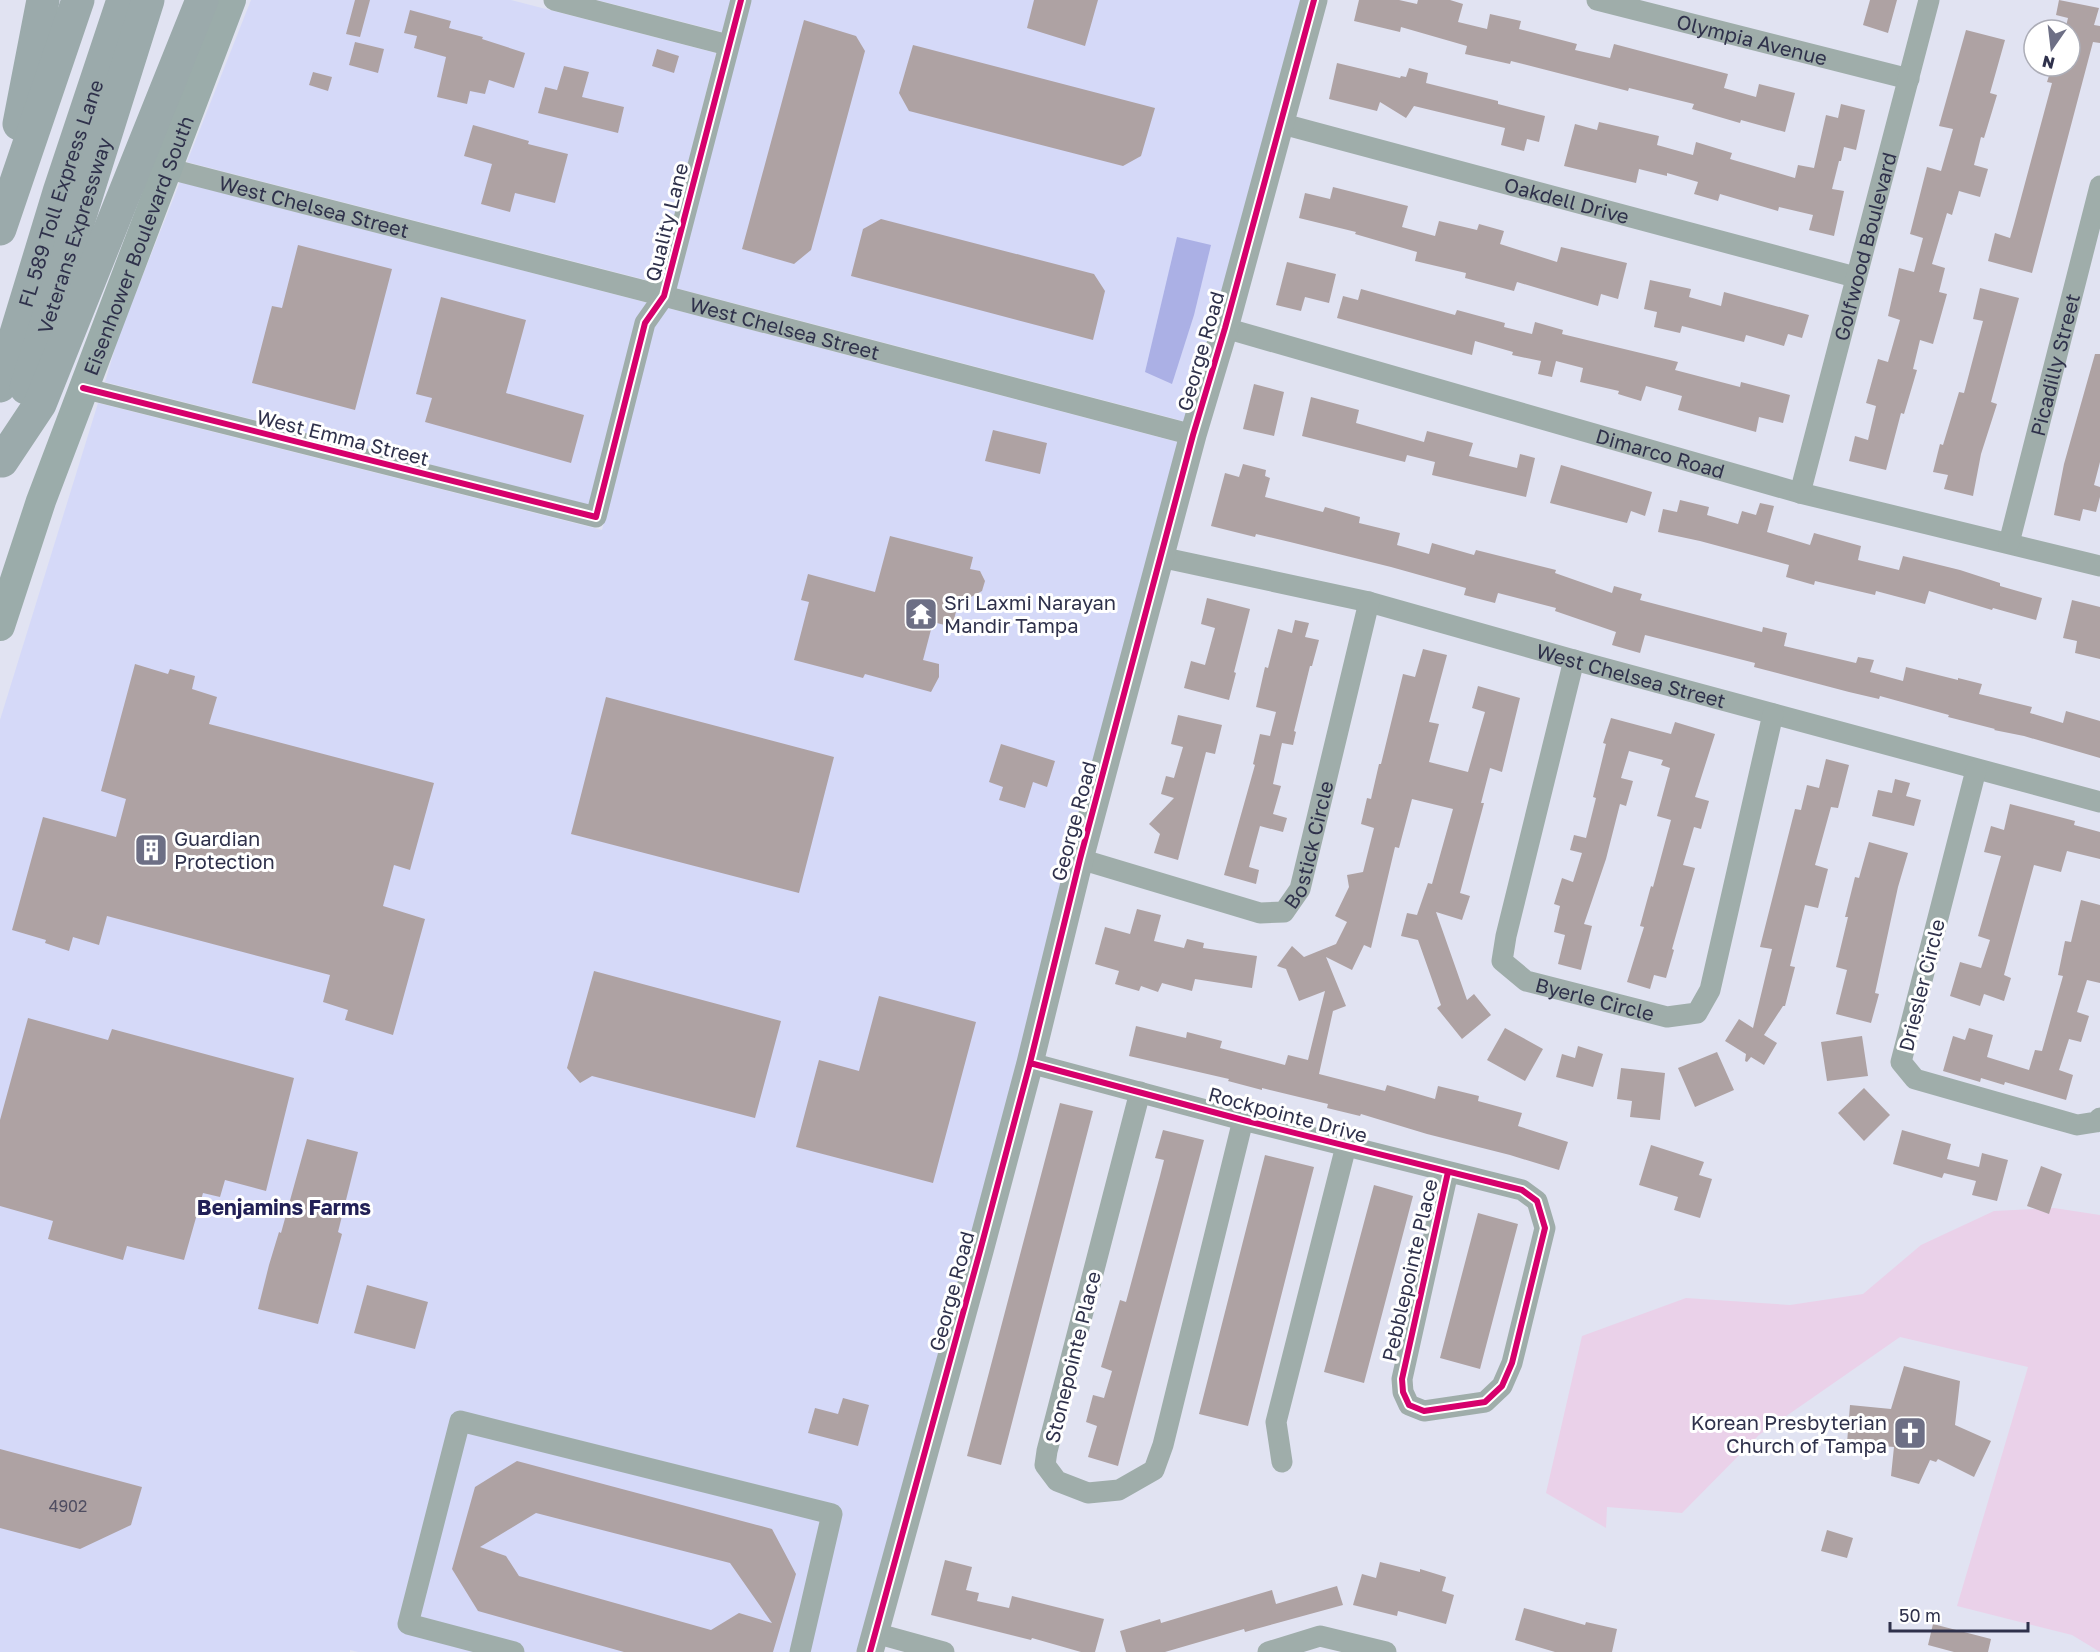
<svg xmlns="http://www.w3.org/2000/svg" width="2100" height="1652" viewBox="0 0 2100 1652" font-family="'Golos Text',sans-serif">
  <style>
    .built { fill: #d5d9f8 }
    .green { fill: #ead1e9 }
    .water { fill: #abb0e5 }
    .building { fill: #aea2a3; fill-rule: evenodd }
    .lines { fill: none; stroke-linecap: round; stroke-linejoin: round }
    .minor { stroke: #9fadaa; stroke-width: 21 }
    .tertiary { stroke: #9fadaa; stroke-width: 27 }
    .secondary { stroke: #9bacaa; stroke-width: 30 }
    .motorway { stroke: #9baaab; stroke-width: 33 }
    .cycleway-casing { stroke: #fff; stroke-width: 10 }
    .cycleway { stroke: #d6006c; stroke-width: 6 }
    .labels { text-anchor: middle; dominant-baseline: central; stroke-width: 6; stroke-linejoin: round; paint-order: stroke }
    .number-label { font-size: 16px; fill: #4f4d61 }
    .street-label { font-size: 20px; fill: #2f314b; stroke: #fff }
    .poi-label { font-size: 20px; fill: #2f314b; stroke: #fff; text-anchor: start }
    .neighbourhood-label { font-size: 21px; font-weight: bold; fill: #222056; stroke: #fff }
  </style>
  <rect width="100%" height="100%" fill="#e1e3f2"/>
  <path class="built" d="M251 0H511L716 53 658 283 187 162Z
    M597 0H731L722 32Z
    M751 0H1304L1187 422 676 288Z
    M180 182 648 303 589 505 105 382 119 335Z
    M668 308 1181 443 1020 1060 861 1652H358L350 1650V1652H0V720L98 403 602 530 654 327Z"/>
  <path class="green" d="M2054 1208 2100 1215V1652L2072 1635 1957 1606 2028 1367 1900 1337 1759 1435 1682 1513 1607 1507 1606 1528 1546 1493 1582 1336 1686 1298 1790 1305 1863 1294 1921 1245 1994 1211Z"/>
  <path class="water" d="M1177 237 1211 245 1194 315 1172 384 1145 372Z"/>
  <path class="building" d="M355 0H370L360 37 346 34Z
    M1034 0H1098L1085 46 1027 28Z
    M1359 0H1399L1417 4 1418 0H1450L1463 4 1458 22 1487 29 1490 14 1521 21 1519 29 1577 44 1575 50 1610 58 1614 44 1728 74 1724 88 1756 97 1759 84 1795 93 1785 132 1741 120 1740 123 1692 109 1694 104 1629 88 1628 91 1511 61 1510 64 1465 54 1467 46 1401 27 1400 32 1354 21Z
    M1870 0H1897L1888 33 1863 25Z
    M2059 0 2099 8 2094 25 2100 26V43L2093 42 2032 273 1988 261 1995 233 2010 238 2014 224 2052 83 2047 82 2052 66H2070V30H2065L2068 18 2056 15Z
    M410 10 451 21 449 28 483 37 482 39 525 53 514 88 489 80 485 94 470 91 467 104 437 97 446 57 414 48 417 36 404 33Z
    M804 20 856 36 865 51 811 250 794 264 742 249Z
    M1966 30 2005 40 1990 93 1997 95 1984 138 1981 137 1974 165 1988 169 1980 197 1959 191 1952 215 1947 213 1932 264 1945 268 1939 292 1947 294 1933 344 1920 340 1913 369 1917 370 1904 414 1901 413 1886 470 1849 461 1855 436 1868 440 1876 406 1866 403 1878 359 1888 362 1900 320 1888 316 1899 268 1914 272 1923 238 1910 234 1927 167 1941 171 1953 129 1939 126Z
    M355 42 384 49 378 73 349 65Z
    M913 45 1155 108 1141 156 1123 166 909 111 899 93Z
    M657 49 679 56 674 73 652 66Z
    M1337 63 1400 78 1401 76 1406 77 1409 68 1428 73 1426 83 1498 101V104L1545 116 1539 142 1527 139 1524 151 1501 145 1505 128 1414 106 1406 118 1380 102 1377 111 1329 99Z
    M564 66 589 72 582 97 624 107 618 133 538 113 545 87 557 90Z
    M313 72 332 77 328 91 309 85Z
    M1841 104 1865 110 1856 150 1844 147 1841 161H1839L1832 189 1844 191 1834 236 1809 230 1813 215 1779 207 1778 211 1720 194 1718 201 1694 194 1698 182 1667 173V176L1639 169 1636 183 1564 166 1575 124 1597 130 1599 122 1659 136 1657 145 1693 155 1696 142 1732 153 1730 159 1795 178 1798 165 1814 168 1826 115 1838 118Z
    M473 125 529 141 528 144 568 154 555 203 515 193 510 212 481 204 492 164 464 156Z
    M1333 187 1408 206 1402 227 1435 236 1439 221 1477 230 1479 224 1504 231 1500 244 1557 262 1561 247 1627 263 1618 299 1601 294 1598 306 1517 282 1514 291 1465 278 1466 273 1415 261 1417 252 1355 234 1356 232 1299 218 1305 193 1330 199Z
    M881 219 1094 274 1105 291 1093 340 851 276 863 229Z
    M298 245 392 269 355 410 252 383 272 306 282 308Z
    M1287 262 1336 274 1329 303 1305 297 1301 311 1276 305Z
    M1650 280 1691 289 1689 297 1721 306 1724 292 1809 315 1802 338 1788 334 1784 346 1746 335 1744 342 1682 326 1680 333 1654 327 1657 312 1644 309Z
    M1980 288 2019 298 1991 402 1997 404 1981 454 1973 496 1944 489 1948 475 1933 472 1940 444 1943 445 1959 392 1964 393 1983 321 1973 319Z
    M1361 289 1455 315 1457 310 1505 323 1504 327 1532 334 1535 322 1563 330 1562 334 1678 362 1675 370 1740 387 1741 382 1790 395 1783 423 1759 417 1756 432 1678 410 1682 396 1646 386 1641 401 1618 394 1619 391 1580 382 1583 368 1556 361 1552 377 1538 374 1541 361 1512 355 1513 352 1475 341 1472 355 1337 318 1343 296 1358 300Z
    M441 297 526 320 506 393 584 415 571 463 425 422 432 398 416 394Z
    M2095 354H2100V462L2094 485 2100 487V497L2096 512 2083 509 2080 521 2054 515 2064 464Z
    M1254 384 1284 392 1274 436 1243 429Z
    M1311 397 1359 410 1356 423 1424 442 1427 431 1473 443 1469 456 1517 468 1520 454 1535 458 1526 497 1432 475 1435 462 1407 455 1405 462 1302 436Z
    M993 430 1047 443 1040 474 985 461Z
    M1243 464 1266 470 1265 476 1270 478 1265 497 1323 512 1325 507 1360 517 1359 523 1400 533 1397 545 1429 554 1432 543 1474 555 1476 550 1556 570 1555 573 1612 593 1614 586 1642 594 1640 600 1762 632 1763 627 1787 633 1784 646 1856 663 1858 657 1874 660 1870 672 1903 681 1906 667 1958 680V678L1982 684 1979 694 2032 707 2030 713 2063 723 2066 711 2100 721V758L2024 736 1994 730 1995 729 1948 717 1949 715 1880 696 1879 699 1849 692 1754 667 1755 663 1645 635 1640 653 1612 645 1616 632 1555 611 1556 608 1498 593 1495 603 1464 595 1466 588 1391 567 1290 542 1256 534 1255 537 1211 526 1225 473 1239 477Z
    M1561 465 1652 492 1645 516 1631 511 1627 523 1550 503Z
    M1680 500 1709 507 1707 515 1738 524 1742 511 1756 515 1760 503 1774 506 1767 532 1810 545 1814 533 1861 546 1858 560 1899 570 1903 556 1960 570 2000 583V586L2042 598 2036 620 1993 608 1992 610 1929 591 1925 604 1876 591 1875 595 1815 581 1814 585 1786 577 1789 565 1700 541 1658 532 1663 509 1677 512Z
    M890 536 973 557 970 569 980 571 985 581 982 591 958 604 952 627 933 622 923 660 939 664V677L931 692 865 674 863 678 794 660 809 602 801 600 808 574 875 592Z
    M1207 598 1250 609 1234 672 1236 673 1229 700 1184 688 1191 661 1205 665 1215 628 1201 624Z
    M2072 600 2100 607V659L2075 653 2077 641 2063 638Z
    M1295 620 1309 623 1305 637 1319 640 1312 666H1310L1294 731 1296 732 1293 745 1282 743 1273 784 1281 786 1273 814 1287 818 1283 832 1260 826 1249 867 1259 870 1256 884 1224 875 1255 765 1253 764 1260 734 1270 736 1276 712 1256 707 1265 667 1268 668 1278 629 1292 633Z
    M1423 649 1447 655 1429 722 1439 724 1429 762 1468 772 1485 712 1472 708 1478 686 1520 698 1502 772 1490 768 1481 803H1484L1460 893 1470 896 1462 920 1436 912 1467 1000 1474 994 1491 1015 1462 1039 1437 1008 1441 1005 1418 940 1401 936 1407 913 1417 915 1428 883 1432 884 1453 809 1412 799 1399 848 1395 847 1371 948 1364 945 1352 970 1326 957 1346 1006 1333 1011 1319 1074 1385 1091 1387 1085 1435 1099 1438 1086 1479 1096 1478 1101 1522 1113 1518 1126 1568 1142 1559 1170 1510 1155 1427 1134 1361 1114 1360 1116 1327 1108 1328 1104 1262 1088V1090L1228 1081 1229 1079 1129 1056 1136 1026 1186 1038 1187 1032 1222 1041 1220 1048 1285 1065 1288 1055 1308 1060 1325 991 1299 1001 1286 969 1277 966 1292 946 1304 957 1336 944 1347 922 1335 916 1349 887 1347 875 1363 872 1374 828 1361 824 1367 798 1371 799 1379 764H1381L1403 674 1415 677Z
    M135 664 168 674 170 669 195 676 192 689 217 697 209 724 434 783 410 870 394 865 383 906 425 919 393 1035 345 1020 348 1010 323 1002 330 975 107 916 99 945 73 937 69 951 45 943 46 940 12 930 43 817 116 837 126 799 101 791Z
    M606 697 834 757 799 893 571 834Z
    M1178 715 1222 725 1215 754 1206 752 1178 860 1154 853 1160 834 1149 824 1174 798 1161 794 1166 776 1174 778 1183 747 1171 744Z
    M1611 718 1671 734 1675 722 1715 734 1695 797 1709 801 1701 829 1694 827 1683 865 1695 868 1672 949 1674 950 1666 978 1654 975 1650 989 1627 982 1644 927 1640 926 1651 886 1653 887 1671 820 1657 816 1670 768 1661 765 1663 760 1629 751 1621 778 1633 781 1626 806 1620 804 1606 859 1584 924 1592 926 1581 970 1558 964 1565 935 1554 932 1560 906 1554 904 1562 878 1573 882 1582 853 1570 850 1574 835 1586 838 1596 798 1593 797 1606 744 1603 743Z
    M1001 744 1055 761 1047 787 1033 782 1025 808 999 800 1003 787 989 782Z
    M1826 759 1849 765 1838 808 1831 807 1815 865 1828 869 1818 908 1805 905 1790 966 1795 967 1785 1006H1783L1764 1035 1777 1043 1764 1065 1751 1057 1747 1062 1745 1061 1746 1054 1725 1041 1739 1019 1753 1028 1772 949 1760 947 1795 809 1801 810 1807 785 1819 788Z
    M1895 779 1910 783 1906 796 1921 800 1914 826 1872 816 1878 790 1892 793Z
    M2010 804 2075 821 2074 825 2100 832V859L2067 851 2061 872 2034 865 2004 975 2011 978 2004 1001 1984 994 1980 1006 1950 996 1960 962 1981 968 1990 940 1978 936 2001 856 1984 852 1991 826 2004 830Z
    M1869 842 1908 853 1898 887 1875 993 1879 994 1871 1023 1836 1014 1847 970 1836 967 1848 917H1845L1855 877 1859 878Z
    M2081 900 2100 905V983L2087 980 2077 1012 2089 1016 2081 1042 2069 1039 2059 1070 2073 1075 2066 1100 2005 1082 2004 1085 1981 1078 1980 1082 1943 1071 1953 1036 1965 1040 1969 1028 1993 1035 1987 1057 2029 1070 2035 1050 2042 1051 2063 976 2058 975 2065 941 2071 942Z
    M1137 909 1161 915 1154 941 1184 948 1187 939 1204 943 1203 948 1257 956 1252 988 1195 979 1192 991 1162 983 1158 992 1141 986 1139 991 1115 984 1119 971 1095 964 1105 927 1130 934Z
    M594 971 781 1021 755 1118 592 1076 580 1083 567 1068Z
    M879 996 976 1022 933 1183 796 1147 819 1060 859 1071Z
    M28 1018 108 1040 112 1029 294 1078 266 1191 225 1180 220 1197 203 1193 184 1260 127 1246 123 1260 48 1239 53 1221 0 1206V1120Z
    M1505 1028 1543 1049 1525 1081 1487 1060Z
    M1862 1036 1868 1076 1827 1081 1821 1042Z
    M1578 1046 1603 1054 1593 1087 1556 1077 1562 1054 1575 1058Z
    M1717 1052 1734 1090 1695 1107 1678 1068Z
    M1621 1068 1665 1073 1660 1120 1630 1117 1632 1101 1617 1099Z
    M1864 1088 1890 1115 1864 1141 1838 1113Z
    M1060 1103 1093 1111 1001 1465 967 1456Z
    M1163 1130 1204 1140 1118 1466 1088 1457 1097 1426 1086 1422 1093 1395 1104 1398 1112 1371 1101 1367 1120 1300 1126 1302 1160 1176 1164 1160 1155 1158Z
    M1902 1130 1951 1144 1947 1159 1979 1167 1982 1153 2008 1160 1997 1201 1972 1195 1976 1181 1944 1173 1942 1178 1893 1164Z
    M307 1139 358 1152 338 1232 342 1234 318 1324 258 1309 269 1265 279 1232 281 1233Z
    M1651 1145 1704 1162 1699 1175 1712 1179 1700 1218 1674 1210 1678 1197 1639 1185Z
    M1265 1155 1314 1167 1248 1426 1199 1414Z
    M2041 1166 2062 1174 2049 1214 2027 1206Z
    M1374 1185 1413 1196 1364 1383 1324 1372Z
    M1478 1213 1518 1224 1480 1369 1440 1358Z
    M367 1285 428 1302 415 1349 354 1333Z
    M1904 1366 1960 1381 1955 1425 1991 1441 1974 1477 1938 1459 1936 1462 1930 1460 1919 1484 1891 1476 1894 1447 1847 1443 1850 1405 1891 1409Z
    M843 1398 869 1405 858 1446 808 1433 815 1408 838 1414Z
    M0 1449 142 1487 131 1525 80 1549 0 1528Z
    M517 1461 772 1529 796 1574 773 1652H624L478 1611 452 1569 475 1487ZM536 1513 730 1563 772 1623 739 1613 711 1630 519 1576 506 1556 480 1547Z
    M1827 1530 1853 1538 1847 1558 1821 1551Z
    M945 1560 972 1567 966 1590 979 1593 977 1601 1009 1608 1012 1596 1104 1619 1095 1652H1081L1032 1638 1031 1640 931 1615Z
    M1380 1562 1420 1572V1569L1446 1577 1442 1591 1454 1595 1446 1624 1398 1611 1397 1616 1353 1605 1362 1574 1376 1578Z
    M1337 1586 1343 1605 1245 1632 1244 1629 1165 1652H1126L1120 1631 1160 1619 1161 1623 1272 1590 1276 1604Z
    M1524 1608 1585 1625 1586 1622 1617 1629 1612 1652H1555L1515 1640Z
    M1933 1624 1991 1639 1988 1652H1954L1928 1645Z"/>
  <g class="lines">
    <g class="minor">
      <path d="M554 0 728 45"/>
      <path id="s1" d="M1597 0 1909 79"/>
      <path id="s2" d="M1279 123 1855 277"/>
      <path id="s3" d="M166 168 664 296 1193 435"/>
      <path id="s4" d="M1225 328 1800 493 2100 566"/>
      <path d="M83 388 596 517 645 323 664 296 741 0"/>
      <path id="s5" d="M1800 493 1929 0"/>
      <path id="s6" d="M2009 543 2100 186"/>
      <path id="s7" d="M1160 557 1369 602 1574 660 2100 802"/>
      <path id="s8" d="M1574 660 1506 936 1502 961 1526 981 1667 1017 1697 1013 1710 990 1773 714"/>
      <path d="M1976 770 1901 1062 1915 1079 2077 1125 2096 1122 2100 1118"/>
      <path id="s9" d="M1080 859 1260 913 1284 912 1300 889 1369 602"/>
      <path d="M1030 1063 1243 1120 1522 1190 1537 1201 1545 1228 1512 1363 1502 1386 1485 1402 1424 1411 1409 1405 1403 1392 1402 1379 1448 1172"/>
      <path d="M1140 1092 1047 1451 1045 1465 1057 1481 1088 1493 1119 1490 1154 1470 1163 1445 1243 1120"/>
      <path d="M1282 1462 1276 1422 1346 1146"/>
      <path d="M875 1633 944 1652"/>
      <path d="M514 1652 408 1624 460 1421 832 1514 800 1652"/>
      <path d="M1268 1652 1320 1636 1386 1652"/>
    </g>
    <path class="tertiary" d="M870 1652 980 1251 1030 1063 1080 859 1193 435 1225 328 1314 0"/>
    <path class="secondary" id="s10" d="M0 626 41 501 231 0"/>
    <g class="motorway">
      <path d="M19 124 43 0"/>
      <path d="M0 229 78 0"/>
      <path id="s11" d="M0 386 59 192 123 0"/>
      <path id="s12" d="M26 388 148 0"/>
      <path d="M2 461 40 404 202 0"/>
    </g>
    <defs>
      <path id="cycleway" d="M83 388 596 517 645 323 664 296 741 0
        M1030 1063 1243 1120 1522 1190 1537 1201 1545 1228 1512 1363 1502 1386 1485 1402 1424 1411 1409 1405 1403 1392 1402 1379 1448 1172
        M870 1652 980 1251 1030 1063 1080 859 1193 435 1225 328 1314 0"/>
    </defs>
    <use href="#cycleway" class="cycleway-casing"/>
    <use href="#cycleway" class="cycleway"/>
  </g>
  <defs>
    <symbol id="temple-square" viewBox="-11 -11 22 22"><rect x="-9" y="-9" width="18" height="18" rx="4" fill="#6d6f85" stroke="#fff"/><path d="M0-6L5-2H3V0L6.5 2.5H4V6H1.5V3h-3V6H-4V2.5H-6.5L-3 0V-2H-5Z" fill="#fff"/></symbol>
    <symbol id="building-square" viewBox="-11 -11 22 22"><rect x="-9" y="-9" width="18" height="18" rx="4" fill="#6d6f85" stroke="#fff"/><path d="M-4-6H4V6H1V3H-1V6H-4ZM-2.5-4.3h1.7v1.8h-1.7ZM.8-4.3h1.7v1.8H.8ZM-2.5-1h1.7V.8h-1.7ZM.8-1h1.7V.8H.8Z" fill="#fff"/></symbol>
    <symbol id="church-square" viewBox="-11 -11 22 22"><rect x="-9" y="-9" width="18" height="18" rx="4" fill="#6d6f85" stroke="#fff"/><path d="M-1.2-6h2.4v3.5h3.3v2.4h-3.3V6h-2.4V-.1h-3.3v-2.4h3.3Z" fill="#fff"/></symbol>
  </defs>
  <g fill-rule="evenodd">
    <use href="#temple-square" x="902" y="595" width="38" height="38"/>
    <use href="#building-square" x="132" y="831" width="38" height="38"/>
    <use href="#church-square" x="1891" y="1414" width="38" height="38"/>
  </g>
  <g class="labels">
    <g class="number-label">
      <text x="68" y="1506">4902</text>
    </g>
    <g class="street-label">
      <text stroke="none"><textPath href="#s1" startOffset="160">Olympia Avenue</textPath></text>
      <text stroke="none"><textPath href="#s11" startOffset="202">FL 589 Toll Express Lane</textPath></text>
      <text stroke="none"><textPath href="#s2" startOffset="298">Oakdell Drive</textPath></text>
      <text stroke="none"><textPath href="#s3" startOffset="153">West Chelsea Street</textPath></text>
      <text transform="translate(666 222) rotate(-76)">Quality Lane</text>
      <text stroke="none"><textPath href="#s12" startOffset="160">Veterans Expressway</textPath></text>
      <text stroke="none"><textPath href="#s10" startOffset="405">Eisenhower Boulevard South</textPath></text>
      <text stroke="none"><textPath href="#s5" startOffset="255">Golfwood Boulevard</textPath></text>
      <text stroke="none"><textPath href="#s3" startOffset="639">West Chelsea Street</textPath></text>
      <text transform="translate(1200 351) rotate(-74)">George Road</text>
      <text stroke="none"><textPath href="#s6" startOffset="184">Picadilly Street</textPath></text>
      <text transform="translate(343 437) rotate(14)">West Emma Street</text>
      <text stroke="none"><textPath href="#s4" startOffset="453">Dimarco Road</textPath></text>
      <text stroke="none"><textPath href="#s7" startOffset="486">West Chelsea Street</textPath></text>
      <text transform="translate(1073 821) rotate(-75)">George Road</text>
      <text stroke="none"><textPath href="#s9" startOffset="285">Bostick Circle</textPath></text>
      <text transform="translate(1921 985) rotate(-76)">Driesler Circle</text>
      <text stroke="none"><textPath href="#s8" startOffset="412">Byerle Circle</textPath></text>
      <text transform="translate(1288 1114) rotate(15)">Rockpointe Drive</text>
      <text transform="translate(1409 1270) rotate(-77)">Pebblepointe Place</text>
      <text transform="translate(951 1291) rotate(-75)">George Road</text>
      <text transform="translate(1072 1357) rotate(-76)">Stonepointe Place</text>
    </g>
    <g class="poi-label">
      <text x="944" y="602">Sri Laxmi Narayan<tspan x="944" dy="23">Mandir Tampa</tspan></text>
      <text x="174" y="838">Guardian<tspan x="174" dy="23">Protection</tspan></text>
      <text x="1887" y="1422" text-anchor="end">Korean Presbyterian<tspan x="1887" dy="23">Church of Tampa</tspan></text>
    </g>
    <g class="neighbourhood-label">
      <text x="284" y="1207">Benjamins Farms</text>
    </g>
  </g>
  <g transform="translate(2052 48) rotate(194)"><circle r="28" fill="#ffffff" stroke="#acadb7" stroke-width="1.5"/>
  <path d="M0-4.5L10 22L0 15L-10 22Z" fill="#6d6f85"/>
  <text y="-9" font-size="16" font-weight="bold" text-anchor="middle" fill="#2f314b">N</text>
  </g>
  <path d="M1890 1622v9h138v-9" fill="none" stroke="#2f314b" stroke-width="3"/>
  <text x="1899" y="1622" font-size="18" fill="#2f314b" stroke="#ffffff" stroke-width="4.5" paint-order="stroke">50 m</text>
</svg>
